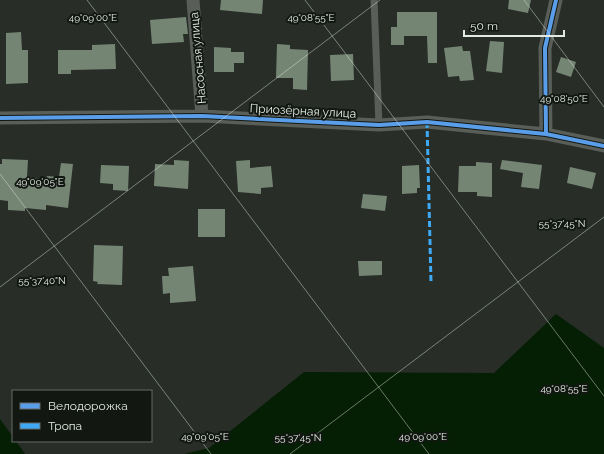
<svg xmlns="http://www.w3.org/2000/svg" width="604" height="454" viewBox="0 0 604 454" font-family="Raleway,sans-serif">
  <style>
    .water { fill: #041f04 }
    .building { fill: #758574 }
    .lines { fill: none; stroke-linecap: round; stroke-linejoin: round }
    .service { stroke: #5a5e59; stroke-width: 7 }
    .minor { stroke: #5a5e59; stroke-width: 13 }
    .quiet { stroke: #3fa9f5; stroke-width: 3; stroke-dasharray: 6 3; stroke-linecap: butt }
    .cycleway-casing { stroke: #121712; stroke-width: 6 }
    .cycleway { stroke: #5a9eea; stroke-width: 4 }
    .ticks { fill: none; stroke: #e3eae3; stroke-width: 1; stroke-opacity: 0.45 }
    .labels { text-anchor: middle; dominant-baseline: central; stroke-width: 4; stroke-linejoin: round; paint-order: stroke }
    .street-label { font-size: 12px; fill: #e3eae3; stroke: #121712 }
    .ticks-label { font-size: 10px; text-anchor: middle; fill: #e3eae3; stroke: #121712; stroke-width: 4; stroke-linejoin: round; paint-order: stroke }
  </style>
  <rect width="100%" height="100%" fill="#282d28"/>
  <path class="water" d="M556 314 604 348V454H184L209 448 304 372 494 373Z
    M0 419 13 437V441H16L25 454H0Z"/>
  <path class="building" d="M221 0H263L262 14 220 10Z
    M509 0H531L528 13 508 9Z
    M397 12H437V63H428L427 36H404V45H391V27H397Z
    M186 17 188 34H183L184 42 152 44 150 20Z
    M21 32 22 50H28V83L6 84V33Z
    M490 41 504 42 502 73 486 71Z
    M115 44 116 69 71 70V74H58V50H92V45Z
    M277 44 290 45V49L308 50 307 90 293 89V78H276Z
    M462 46 463 51H470L474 80 460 81 459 76 448 77 444 48Z
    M214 47 231 48V52H244V63H234V72H214Z
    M353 54 354 80 331 81 330 55Z
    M561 57 576 62 571 77 556 72Z
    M2 159 28 160 27 177 46 180 47 176 59 177 61 163 73 164 68 208 46 205V210L25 208V211L8 210V201L0 200V164H2Z
    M174 160 189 161 188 189 154 186 155 164 174 165Z
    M250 160V168L271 166 273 187 261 188V194L238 192 236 161Z
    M502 160 542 165 539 189 521 187 523 173 500 169Z
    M476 162 492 163V197L477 196V192H458L459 166H476Z
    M101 165 129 166 128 191 113 190V184L100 183Z
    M419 165 420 188H417V193L402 194V166Z
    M570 167 596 173 592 189 567 183Z
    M363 194 387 196 385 211 361 208Z
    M198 209H225V237H198Z
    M94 245 123 246 122 285 97 284 98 282 93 281Z
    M358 261H382V275L359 276Z
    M193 266 196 301 170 303V293L163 294 162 276H169L168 268Z"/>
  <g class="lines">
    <path class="service" d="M374 0 379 125"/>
    <path class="minor" d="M193 0 202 116
      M0 118 202 116 379 125 427 122 546 134 604 146
      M546 134 545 48 556 0"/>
    <path class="quiet" d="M427 122 431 282"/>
    <defs>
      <path id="cycleway" d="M0 118 202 116 379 125 427 122 546 134 604 146
        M546 134 545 48 556 0"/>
    </defs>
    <use href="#cycleway" class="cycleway-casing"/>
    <use href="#cycleway" class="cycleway"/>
  </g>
  <path class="ticks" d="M87 0 429 454M305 0 604 396M524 0 604 107M0 174 211 454M0 287 380 0M290 454 604 217"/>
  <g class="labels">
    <g class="street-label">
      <text transform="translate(198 58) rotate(-95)">Насосная улица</text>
      <text transform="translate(303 111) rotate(3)">Приозёрная улица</text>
    </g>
  </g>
  <g class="ticks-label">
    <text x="93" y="21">49°09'00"E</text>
    <text x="311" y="21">49°08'55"E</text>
    <text x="564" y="102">49°08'50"E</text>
    <text x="40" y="185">49°09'05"E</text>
    <text x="562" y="227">55°37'45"N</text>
    <text x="42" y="284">55°37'40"N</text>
    <text x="564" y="392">49°08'55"E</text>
    <text x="205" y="440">49°09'05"E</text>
    <text x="423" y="440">49°09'00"E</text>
    <text x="298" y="441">55°37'45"N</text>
  </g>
  <rect x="12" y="390" width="140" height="52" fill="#121712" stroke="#666b66"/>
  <rect x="20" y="403" width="20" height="6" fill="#5a9eea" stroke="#666b66"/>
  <text x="48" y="410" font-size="12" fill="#e3eae3">Велодорожка</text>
  <rect x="20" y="423" width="20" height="6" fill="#3fa9f5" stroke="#666b66"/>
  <text x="48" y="430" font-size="12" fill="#e3eae3">Тропа</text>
  <path d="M464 30v6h100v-6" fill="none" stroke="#e3eae3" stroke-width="2"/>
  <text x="470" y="30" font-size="12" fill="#e3eae3" stroke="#121712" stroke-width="3" paint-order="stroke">50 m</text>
</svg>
